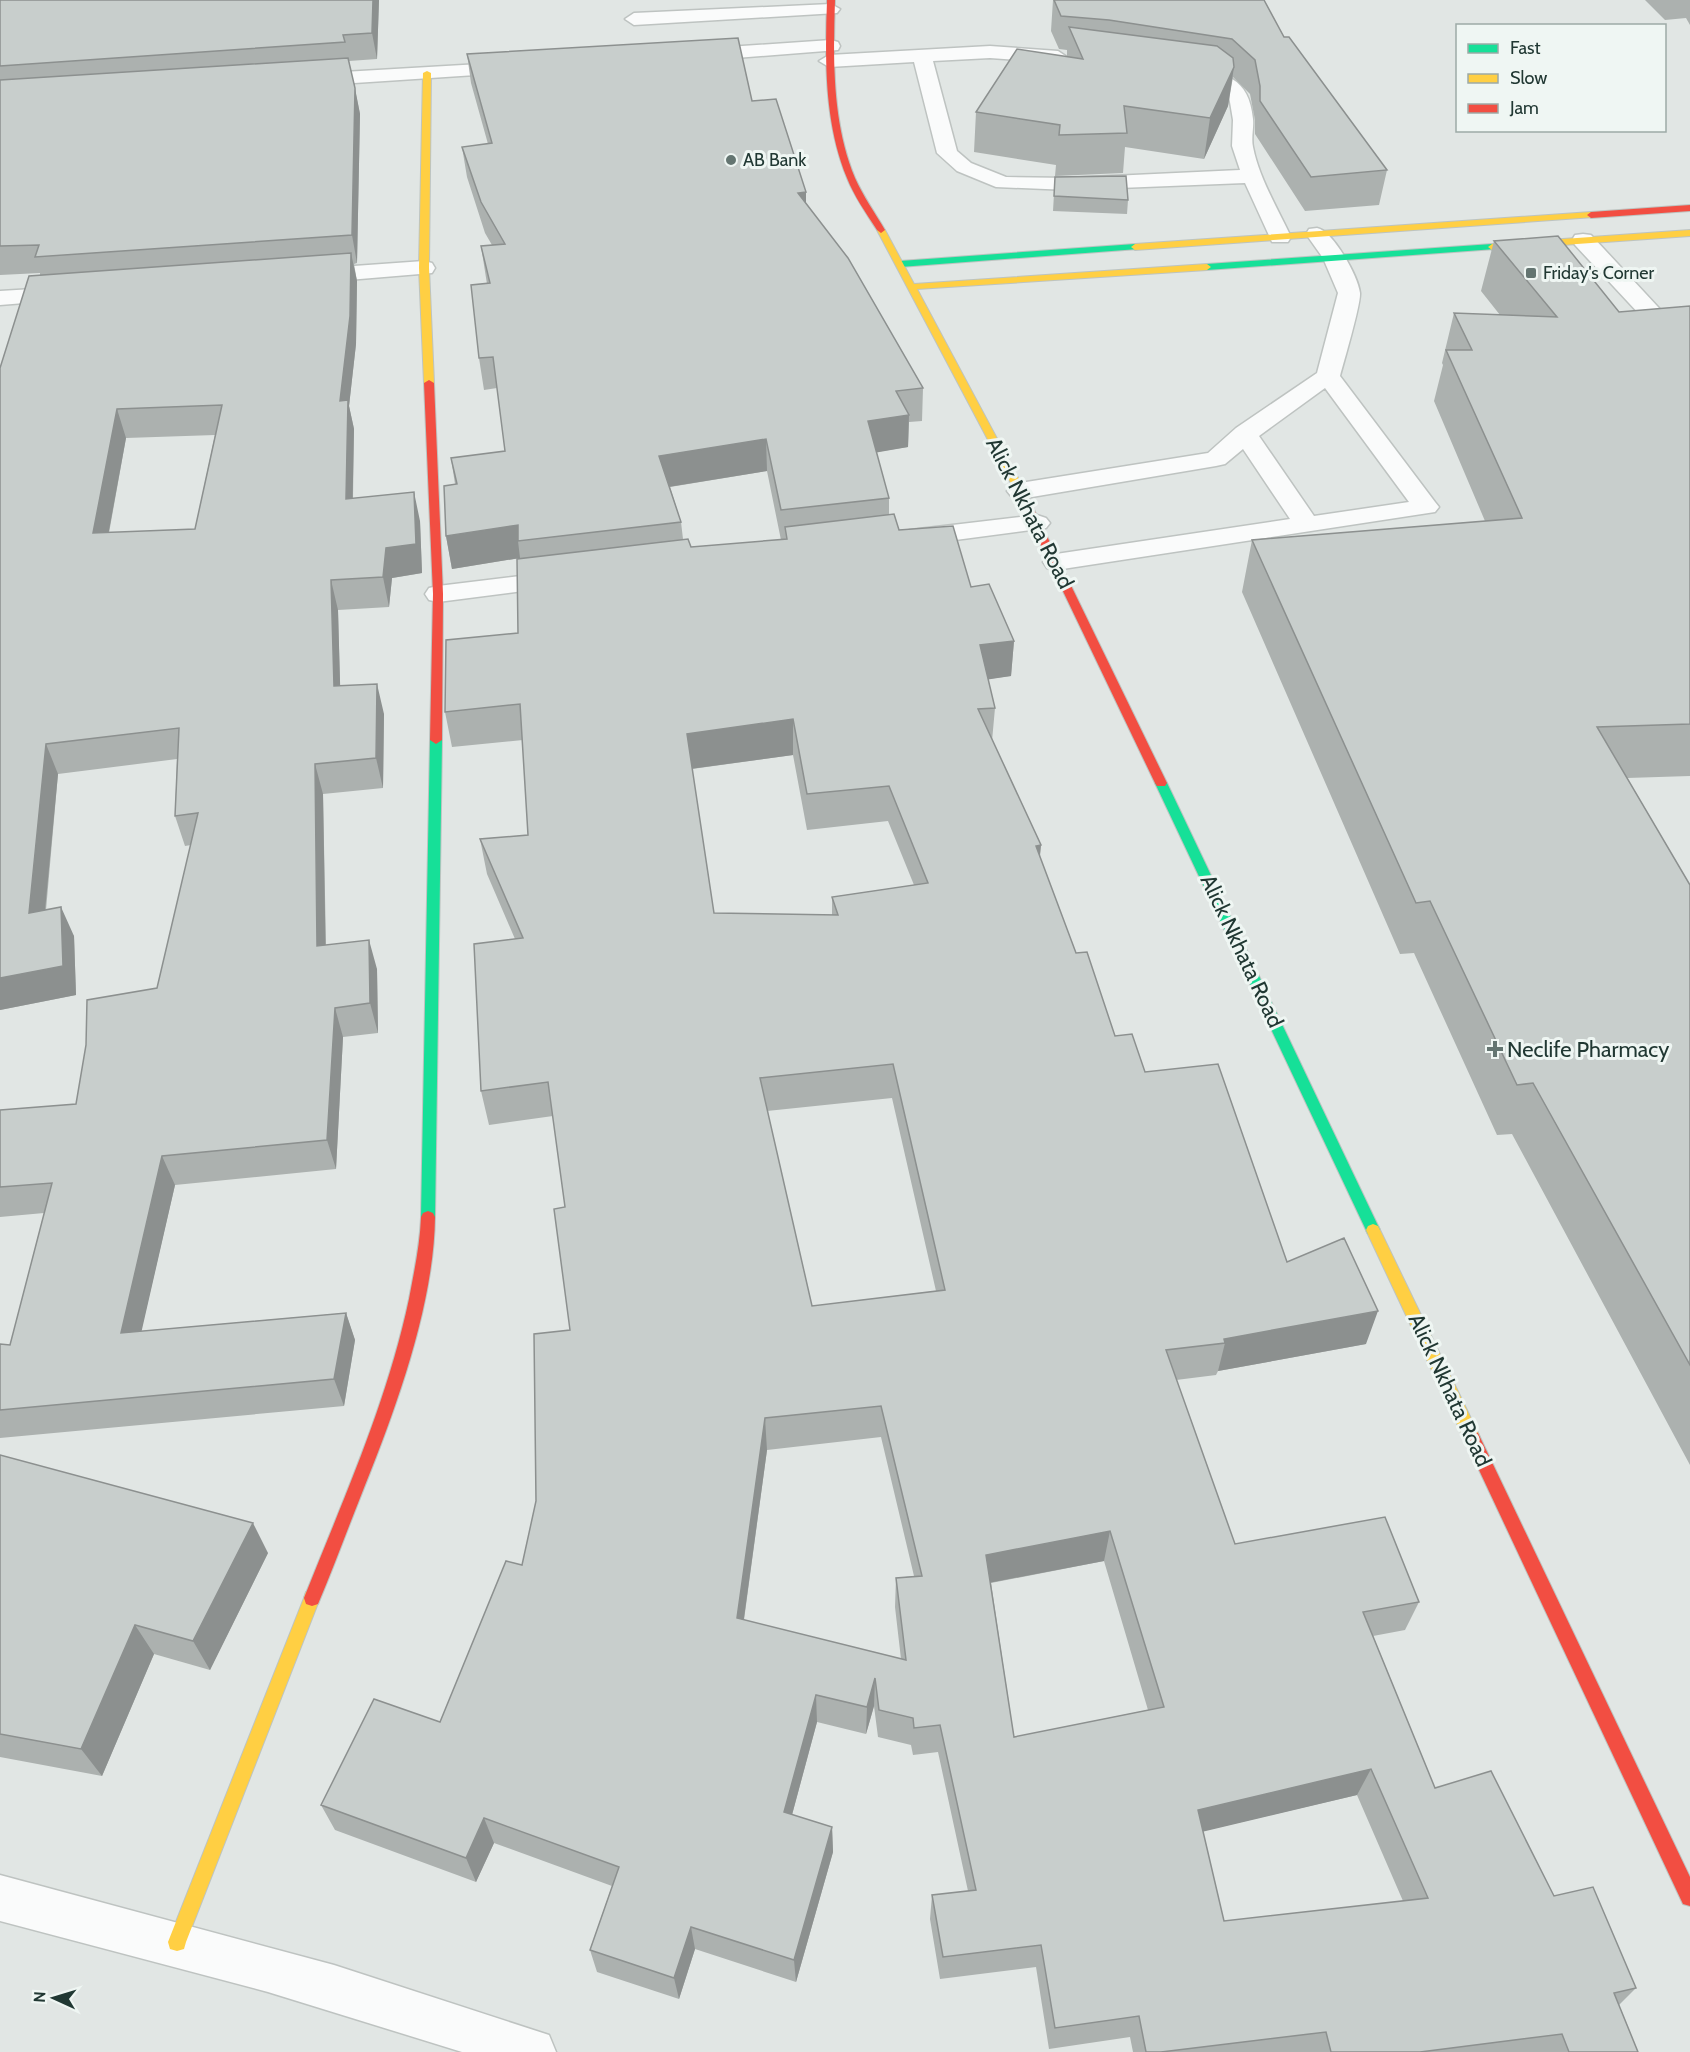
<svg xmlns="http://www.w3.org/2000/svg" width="1690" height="2052" viewBox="0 0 1690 2052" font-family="Cabin,sans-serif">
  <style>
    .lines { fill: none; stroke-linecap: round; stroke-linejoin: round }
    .lane-casing { stroke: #bec3c1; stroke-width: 3 }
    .street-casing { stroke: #bec3c1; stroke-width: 3 }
    .fast-casing { stroke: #bdc4c1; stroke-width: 2 }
    .slow-casing { stroke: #bdc4c1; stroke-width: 2 }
    .jam-casing { stroke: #bdc4c1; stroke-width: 2 }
    .lane { fill: #fafbfb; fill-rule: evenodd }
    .street { fill: #fafbfb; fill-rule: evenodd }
    .fast { fill: #16e098; fill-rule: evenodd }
    .slow { fill: #ffcf43; fill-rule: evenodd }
    .jam { fill: #f24e42; fill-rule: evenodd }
    .wall { fill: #acb1af; fill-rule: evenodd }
    .shaded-wall { fill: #8c908f }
    .building { fill: #c8cecc; stroke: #8c908f; stroke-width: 1.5; fill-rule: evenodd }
    .poi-dot { fill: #647571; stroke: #eff6f3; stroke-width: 2 }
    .labels { text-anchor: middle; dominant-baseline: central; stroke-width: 6; stroke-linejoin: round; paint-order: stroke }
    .far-poi-label { font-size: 18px; fill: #213833; stroke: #eff6f3; text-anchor: start }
    .street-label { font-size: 22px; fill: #213833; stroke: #eff6f3 }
    .poi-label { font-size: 22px; fill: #213833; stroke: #eff6f3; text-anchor: start }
  </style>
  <rect width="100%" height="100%" fill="#e1e6e4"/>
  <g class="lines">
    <defs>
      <path id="lane" d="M831 4 840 9 837 13 634 25 625 19 634 13Z
        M990 46 1058 51 1067 57 1058 63 990 58 933 61 957 151 971 163 1006 177 1069 178 1240 170 1232 146 1233 120 1229 96 1213 83 1182 77 1179 73 1189 67C1225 73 1249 77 1253 119 1254 128 1251 138 1253 147 1259 178 1278 209 1291 237L1288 242H1272L1245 183 1069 190 996 187 957 171 937 153 914 62 829 67 819 61 829 55Z
        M1317 228C1333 231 1358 276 1360 293 1361 304 1344 361 1340 376L1435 502 1439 507 1435 512 1056 570 1047 568 1043 562 1047 556 1056 554 1290 519 1243 449 1225 464 1216 466 1020 499 1011 496 1007 491 1011 486 1020 483 1208 453 1236 428 1317 373 1338 293 1323 258 1306 234 1309 229ZM1325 388 1409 502 1314 516 1259 436Z
        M1583 234 1591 235 1671 321 1674 326 1671 331H1655L1575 245 1572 240 1575 235Z"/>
      <path id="street" d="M831 40 838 42 840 46 838 50 698 61 689 55 698 49Z
        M515 62 525 68 522 72 309 86 299 80 309 74Z
        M424 261 432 263 435 268 432 273 312 283 304 281 301 276 304 271 312 269Z
        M66 287 74 289 77 294 74 299 0 305V291Z
        M1037 515 1046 518 1050 523 1046 528 910 546 901 543 897 538 901 533 910 530Z
        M561 571 570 573 574 579 570 585 438 602 429 600 425 594 429 588 438 586Z
        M0 1875 334 1965 549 2035 556 2052H462L268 1992 0 1921Z"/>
      <path id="fast" d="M1135 244 1138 245V249L900 267 896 264 900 261Z
        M1492 244 1495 245V249L1207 270 1203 267 1207 264Z
        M436 736 442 740 435 1217 433 1221 428 1223 423 1221 421 1217 430 740Z
        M1161 779 1167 783 1380 1230 1378 1234 1373 1236 1368 1234 1366 1230 1155 783Z"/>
      <path id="slow" d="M427 71 431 73 429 268 434 383 429 386 424 383 419 268 423 73Z
        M1591 212 1595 215 1594 217 1135 250 1131 247 1135 244Z
        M881 227 885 230 914 284 1207 264 1211 267 1207 270 917 289 1024 489 1019 492 1014 489 877 230Z
        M1690 230V236L1492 250 1488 247 1492 244Z
        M1373 1224 1378 1226 1380 1230 1478 1433 1480 1438 1478 1443 1472 1445 1466 1443 1366 1230 1368 1226Z
        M312 1590 318 1592 320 1598 186 1942 184 1949 177 1951 170 1949 168 1942 304 1598 306 1592Z"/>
      <path id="jam" d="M827 0H835C833 59 832 123 855 178 863 196 875 213 885 230L881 233 877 230C866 213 854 196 847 178 824 122 825 59 827 0Z
        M1690 205V211L1591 218 1587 215 1591 212Z
        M429 380 434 383 443 594 442 740 436 744 430 740 433 594 424 383Z
        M1019 486 1024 489 1167 783 1165 786H1157L1155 783 1014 489Z
        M428 1211 433 1213 435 1217C434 1307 394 1414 360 1498 346 1533 333 1569 318 1604L312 1606 306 1604 304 1598C343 1500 387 1403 409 1299 414 1272 420 1245 421 1217L423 1213Z
        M1472 1431 1478 1433 1690 1877V1906L1683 1904 1464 1438 1466 1433Z"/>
    </defs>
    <use href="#lane" class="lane-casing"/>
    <use href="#street" class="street-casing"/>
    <use href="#fast" class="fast-casing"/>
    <use href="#slow" class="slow-casing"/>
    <use href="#jam" class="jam-casing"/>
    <use href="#lane" class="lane"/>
    <use href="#street" class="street"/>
    <use href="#fast" class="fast"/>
    <use href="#slow" class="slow"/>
    <use href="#jam" class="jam"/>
  </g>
  <path class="wall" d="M0 0H379L377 59 349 61 360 114 357 263 354 264 357 281 356 344 349 406 354 429 353 498 420 521 422 573 392 578 389 607 338 610 340 686 384 714 383 788 323 794 326 945 377 969 378 1033 343 1037 336 1169 175 1185 141 1331 346 1313 355 1340 344 1406 0 1438V1344L10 1345 44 1213 0 1217V1110L76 1104 157 988 191 845 185 846 175 816 177 759 58 774 46 910 74 936 76 995 0 1010 40 275V273L0 275ZM215 435 195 529 109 533 126 438Z
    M1053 0H1264L1284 37 1387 170 1379 205 1305 211 1255 134V120L1250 94 1233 77 1228 106 1204 159 1125 147 1123 173 1055 176 1056 165 974 152 976 112 1067 56V50L1059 49 1051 31Z
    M1645 0H1690V25L1686 18 1665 20Z
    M467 54 752 101 806 192V204L923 388 922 421 909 422 908 447 876 452 889 498V515L899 530 971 587 1014 641 1011 676 988 679 995 708 992 741 1041 845 1040 857 1076 953 1115 1036 1145 1072 1287 1262 1366 1344 1218 1371 1216 1375 1176 1380 1235 1544 1419 1602 1405 1630 1373 1636 1435 1788 1554 1896 1636 1988 1619 2005 1638 2052H1133L1130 2037 1049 2049 1036 1967 940 1979 930 1919 932 1895 968 1891 938 1752 913 1755 911 1745 878 1737 874 1706 866 1734 817 1722 792 1815 832 1827 833 1852 796 1982 695 1949 679 1999 597 1972 590 1950 612 1886 494 1843 476 1882 335 1830 321 1805 440 1722 522 1565 536 1501 570 1330 565 1207 553 1116 489 1125 481 1091 515 939 487 874 480 839 528 835 523 740 452 747 445 712 518 633 520 558 452 569 446 536 455 484 451 458 505 451 497 388 484 390 479 358 487 284 481 246 492 245 485 233 467 177 462 147 488 144 471 83ZM767 471 781 540 691 547 683 539 681 522 670 487ZM793 755 807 830 888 821 914 885 832 897V915L714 913 692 769ZM892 1098 936 1291 812 1306 767 1111ZM881 1437 914 1576 896 1578 895 1607 901 1659 744 1620 767 1450ZM1104 1561 1148 1710 1014 1737 991 1583ZM1357 1795 1403 1901 1224 1921 1203 1831Z
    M1055 177 1128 200 1127 214 1053 211Z
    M1494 241 1619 312 1690 306V776L1627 778 1690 885V1465L1512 1134 1497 1135 1414 953 1400 954 1242 592 1252 540 1485 521 1434 401 1443 365 1442 363 1454 313 1500 315 1481 291Z
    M0 1455 268 1553 210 1670 154 1654 102 1776 0 1757Z"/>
  <path class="shaded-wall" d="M373 0H379L377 59 372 33Z
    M1234 67 1228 106 1204 159 1210 118Z
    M355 88 360 114 357 263 352 235Z
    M806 192V222L798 193Z
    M351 253 357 281 356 344 349 406 354 429 352 529 346 499 340 401Z
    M117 409 126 438 103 563 93 533Z
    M909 415 908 447 868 454V421Z
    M766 439 767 471 662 488 659 456Z
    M414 492 420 521 422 573 392 578 389 607 383 577 386 548Z
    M518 525V541L520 558 452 569 446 536Z
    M331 580 338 610 341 716 334 686Z
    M1014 641 1011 676 978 681 980 645Z
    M377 684 384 714 383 788 376 758Z
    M793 719V755L690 769 687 734Z
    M46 744 58 774 42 942 29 913Z
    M315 764 323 794 326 975 317 946Z
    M1041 845 1037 880 1036 846Z
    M61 907 74 936 76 995 0 1010V978Z
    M369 940 377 969 378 1033 370 1003Z
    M335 1008 343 1037 336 1169 327 1140Z
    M162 1156 175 1185 135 1360 121 1333Z
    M1378 1311 1366 1344 1218 1371 1225 1343 1224 1339Z
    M346 1313 355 1340 344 1406 334 1379Z
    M765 1418 767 1450 740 1647 737 1618Z
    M253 1523 268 1553 210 1670 193 1641Z
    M1110 1531 1104 1561 983 1584 986 1555Z
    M135 1625 154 1654 102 1776 81 1749Z
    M875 1678 874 1706 866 1734 867 1707Z
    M816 1695 817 1722 786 1837 784 1812Z
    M1371 1769 1357 1795 1189 1835 1198 1810Z
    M484 1818 494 1843 476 1882 466 1858Z
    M832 1827 833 1852 796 1982 794 1960Z
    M691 1927 695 1949 679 1999 674 1978Z"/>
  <path class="building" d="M0 0H373L372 33 343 35 345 42 0 66Z
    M1054 0H1264L1284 37H1289L1387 170 1311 177 1260 101V86L1255 60 1232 39 1109 20 1061 16Z
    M1069 27 1217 46 1233 58 1234 67 1210 118 1124 106 1127 133 1059 135 1060 125 976 112 1017 49 1083 59Z
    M738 38 752 101 776 99 806 192 798 193 848 258 923 388 896 391 909 415 868 421 889 498 781 510 766 439 659 456 681 522 518 541V525L446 536 444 486 457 484 451 458 505 451 493 357 479 358 471 285 490 283 481 246 505 244 481 202 462 147 492 143 467 54Z
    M348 58 355 88 352 235 35 257 39 245 0 246V80Z
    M1126 176 1128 200 1054 196 1055 177Z
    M1558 236 1619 312 1690 306V724L1597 727 1690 885V1365L1533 1083 1517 1085 1430 901 1416 903 1252 540 1522 518 1446 350H1472L1454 313 1557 317 1494 241Z
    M351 253 350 316 340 401 348 400 346 499 414 492 416 544 386 548 383 577 331 580 334 686 377 684 376 758 315 764 317 946 369 940 370 1003 335 1008 327 1140 162 1156 121 1333 346 1313 334 1379 0 1410V1344L10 1345 52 1183 0 1187V1110L76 1104 86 1045 87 1000 157 988 198 813 175 816 179 728 46 744 29 913 61 907 63 966 0 978V368L29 276ZM222 405 195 529 93 533 117 409Z
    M894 514 899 530 953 526 971 587 989 584 1014 641 980 645 995 708 978 709 1041 845 1036 846 1076 953 1087 952 1115 1036 1132 1034 1145 1072 1218 1064 1287 1262 1344 1238 1378 1311 1224 1339 1225 1343 1166 1350 1235 1544 1385 1517 1419 1602 1363 1612 1435 1788 1491 1771 1554 1896 1593 1887 1636 1988 1614 1993 1638 2052H1569L1562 2034 1420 2052H1331L1326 2032 1161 2052H1146L1139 2016 1055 2028 1041 1945 943 1957 932 1895 976 1890 940 1725 914 1728 913 1718 879 1710 875 1678 867 1707 816 1695 784 1812 832 1827 794 1960 691 1927 674 1978 590 1950 619 1867 484 1818 466 1858 321 1805 374 1699 440 1722 506 1561 522 1565 536 1501 534 1334 570 1330 554 1209 565 1207 548 1082 481 1091 474 944 523 938 480 839 528 835 520 704 445 712 446 640 518 633 517 559 688 539 691 547 787 539 785 527ZM793 719 807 794 889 786 928 883 832 897 838 915 714 913 687 734ZM893 1064 945 1290 812 1306 760 1078ZM881 1406 922 1576 896 1578 906 1660 737 1618 765 1418ZM1110 1531 1164 1707 1014 1737 986 1555ZM1371 1769 1428 1898 1224 1921 1198 1810Z
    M0 1455 253 1523 193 1641 135 1625 81 1749 0 1734Z"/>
  <g class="poi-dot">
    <circle cx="731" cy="160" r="6"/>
    <rect x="1525" y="267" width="12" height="12" rx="3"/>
    <path d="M1492 1040h6v6h6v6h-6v6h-6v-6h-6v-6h6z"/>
  </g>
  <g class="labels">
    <g class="far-poi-label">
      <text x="743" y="160">AB Bank</text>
      <text x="1543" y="273">Friday's Corner</text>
    </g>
    <g class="street-label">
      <text transform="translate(1030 513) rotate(63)">Alick Nkhata Road</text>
      <text transform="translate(1242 951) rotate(65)">Alick Nkhata Road</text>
      <text transform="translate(1450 1390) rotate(65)">Alick Nkhata Road</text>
    </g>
    <g class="poi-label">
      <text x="1507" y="1049">Neclife Pharmacy</text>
    </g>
  </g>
  <rect x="1456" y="24" width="210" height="108" fill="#eff6f3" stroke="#9daaa6" stroke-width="1.5"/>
  <rect x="1468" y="44" width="30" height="9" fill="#16e098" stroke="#9daaa6" stroke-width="1.5"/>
  <text x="1510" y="54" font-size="18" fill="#213833">Fast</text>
  <rect x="1468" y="74" width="30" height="9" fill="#ffcf43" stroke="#9daaa6" stroke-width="1.5"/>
  <text x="1510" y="84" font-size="18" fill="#213833">Slow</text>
  <rect x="1468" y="104" width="30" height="9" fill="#f24e42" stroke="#9daaa6" stroke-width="1.5"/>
  <text x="1510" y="114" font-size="18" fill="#213833">Jam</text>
  <g transform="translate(54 1998) rotate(274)" stroke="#eff6f3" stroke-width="4.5" paint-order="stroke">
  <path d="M0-4.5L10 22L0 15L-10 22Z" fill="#213833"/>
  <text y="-9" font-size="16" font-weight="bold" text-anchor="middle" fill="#213833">N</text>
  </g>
</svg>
